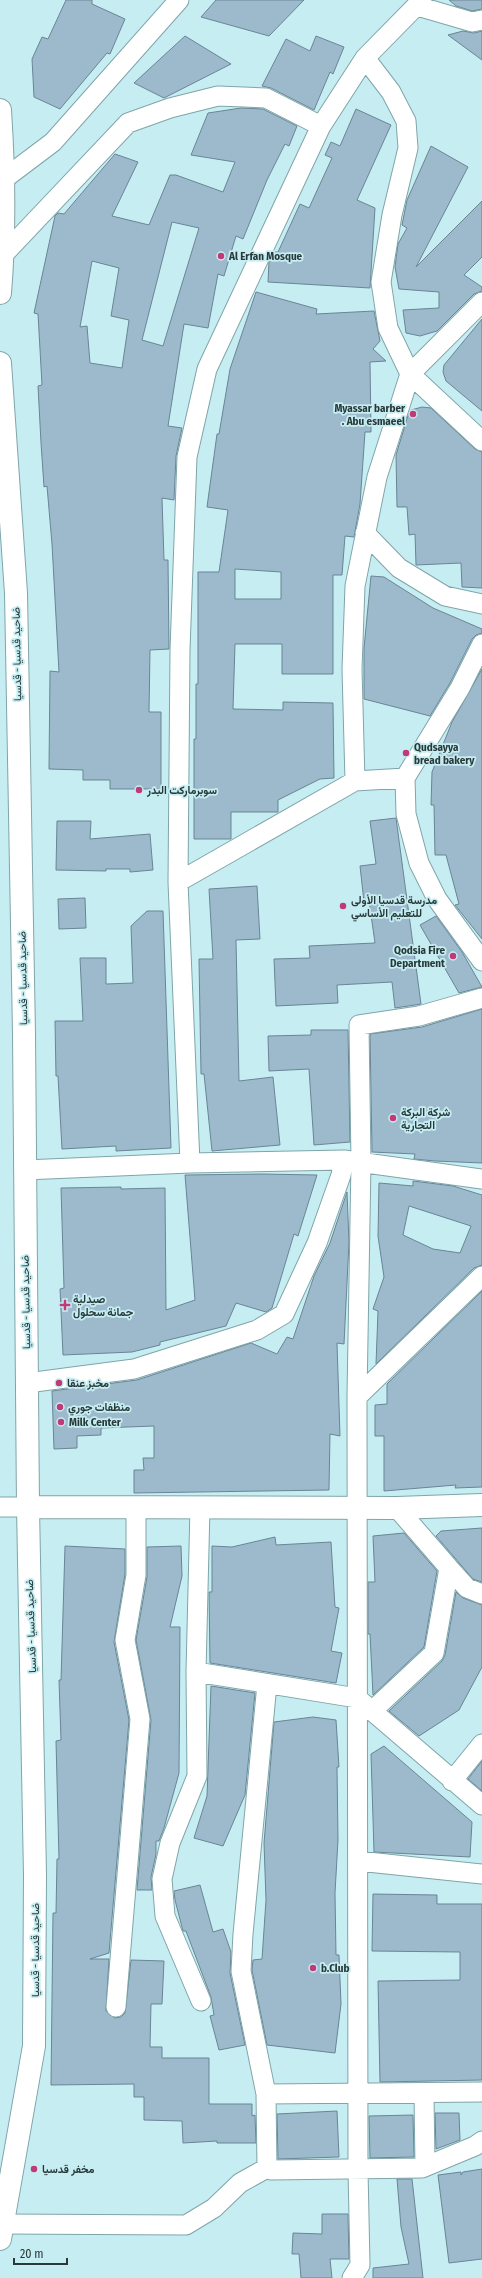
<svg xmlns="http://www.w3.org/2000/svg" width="482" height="2278" viewBox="0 0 482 2278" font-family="'Fira Sans Condensed',Vazirmatn,sans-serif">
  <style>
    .building { fill: #9cbacc; stroke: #698596; fill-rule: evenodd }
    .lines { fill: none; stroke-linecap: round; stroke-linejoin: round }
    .minor-casing { stroke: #7fa5a9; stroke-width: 21 }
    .secondary-casing { stroke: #7fa5a9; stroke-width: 24 }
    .minor { stroke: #fff; stroke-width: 19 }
    .secondary { stroke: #fff; stroke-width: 22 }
    .poi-dot { fill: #c13976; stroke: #c6eef2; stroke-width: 1.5 }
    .labels { text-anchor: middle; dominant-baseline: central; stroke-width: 3.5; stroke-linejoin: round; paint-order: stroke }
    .poi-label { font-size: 11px; font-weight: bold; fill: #29393a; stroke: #c6eef2; text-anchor: start }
    .street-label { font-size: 11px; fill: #29393a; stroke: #c6eef2 }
  </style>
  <rect width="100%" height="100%" fill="#c6eef2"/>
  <path class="building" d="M66 0H92V4L125 19 110 54 107 53 60 109 34 97 32 59 42 37 48 39Z
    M216 0H304L269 36 201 17Z
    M449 0H482V9L472 11 456 6Z
    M463 31 474 33 482 31V60L448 35Z
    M185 36 231 64 164 98 134 83Z
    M316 36 344 47 333 74 330 72 314 110 271 88 262 86 286 39 310 51Z
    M241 108 263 109 297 126 289 146 285 144 267 180 243 239 236 236 224 276 218 274 208 328 184 324 168 426 182 428 176 456 174 500 162 498 164 560H168L169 649 150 650 149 712H161V789H110V780H83V770L49 769 50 671 59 672 52 544 47 486 44 487 41 443 38 386 42 385 38 314 34 313 55 216 58 213 64 214 115 154 138 162 112 216 149 225 170 175H176L223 192 235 162 191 155 208 113ZM172 222 199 228 163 346 142 340ZM92 261 119 268 111 316 129 320 122 368 90 363 87 326 80 327Z
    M356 109 391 125 357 200 375 208 370 288 268 282 269 262 274 252H278L300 204 309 208 332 158 325 155 331 142 340 146Z
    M431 146 468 167 416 267 482 201V257L464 275 482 287V291L474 294 437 331 420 336 406 333 403 310 439 308V292L399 289 395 267 398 244 407 228 402 225 407 200Z
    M256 292 317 309 316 314 374 311 380 341 373 349 386 361 370 362 371 432H365L360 504 354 537 345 536 342 575H333V674H282V644H235L233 709 283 710V702L333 703 334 778 320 779 278 800V812H231V839H194V739H196V684H198V572H219L228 510 207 507 217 434H219L230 369ZM235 569 281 572V599H235Z
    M482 319V411L446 381 443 372 444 365Z
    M422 407 431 408 475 449 482 452V588L462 587 461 563 416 565 415 534 409 535 407 507H397L396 455 409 412 411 410Z
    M371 576 384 577 433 608 482 629V633L476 635 472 639 450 683 430 716 364 699V648Z
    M482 669V939L455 905 459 904 446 855H435L434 805H431L432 772 452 722Z
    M396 818 421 1004 395 1008 392 982 337 985 338 1003 276 1006 274 959 310 958 309 946 375 943 369 901 364 902 360 866 376 864 370 821Z
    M57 821H91L90 839 150 834 153 870 130 872V869H106V871L56 870Z
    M257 886 260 939 236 940 239 1081 273 1077 280 1145 212 1151 204 1074H201L199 959H213L209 889Z
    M85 898 86 928 59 929 58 899Z
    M147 911H163L171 1148 116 1151V1146L62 1149 58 1076H56L55 1021H83L80 958H106V984L133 983 131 926Z
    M436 916 462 952 482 987 459 993 420 925Z
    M482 1009V1163L435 1161 414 1159 415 1154 372 1152 370 1034 422 1027Z
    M311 1030H348L350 1142 314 1145 309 1069 269 1071 268 1036 311 1035Z
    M262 1174 317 1175 298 1236 294 1234 272 1308 266 1312 236 1303 226 1326 160 1342V1345L132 1352 63 1355 60 1289 64 1288 61 1188 121 1187V1189L165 1188 166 1310 195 1300 185 1175Z
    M413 1181 453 1186 482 1195V1265L474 1268 376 1364 378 1311 373 1309 384 1277 378 1236 379 1183 413 1186ZM409 1206 471 1226 460 1253 433 1249 403 1235Z
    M347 1192 349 1242 344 1344 337 1343 340 1436 330 1434 329 1490 134 1493V1470H144L143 1458H154V1426L101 1428V1435L77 1436V1448L54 1449 52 1391 137 1380 251 1343 277 1354 287 1337 293 1339 314 1276 330 1243Z
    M482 1291V1487L455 1488 456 1485 384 1491V1436H375V1405L387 1404V1384Z
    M482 1528V1582L473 1579 436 1536 441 1531Z
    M404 1533 437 1571 424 1647 373 1695 370 1634H368V1582H375L373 1536Z
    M275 1537 276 1545 331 1542 335 1607 339 1608 331 1651 342 1653 336 1683 210 1663 209 1592H212V1546L232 1547Z
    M65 1546 125 1549V1574L114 1642 129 1720 109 1953 90 1959H109L106 2011 115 2018 121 2017 125 2013 131 1960 164 1961 162 2004H151L150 2047H162V2058H209V2104H252V2116L255 2115 256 2143H217V2141L183 2143 182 2121 144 2120V2097H134V2084L51 2085 53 1913H56L57 1859H59L56 1741 61 1740 59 1680H61Z
    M181 1546 182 1576 170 1627H180L179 1773 164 1828 159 1841H156V1854L151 1877 152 1890H137L151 1720 136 1640 147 1577V1547Z
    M456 1592 463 1598 482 1605V1667L459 1710 419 1736 389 1711 442 1661 445 1655Z
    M211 1686 255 1693 245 1795 223 1846 194 1838 207 1796Z
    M313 1717 336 1720 339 1767H337L338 1840 335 1893 336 1955H339L341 2004 335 2053 267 2045 252 1970 253 1960 262 1959 266 1900 264 1843 274 1722Z
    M384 1746 472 1822 470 1857 374 1852 371 1754Z
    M482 1761V1791L468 1779Z
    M200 1885 213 1932 223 1929 231 1952 230 1973 245 2045 219 2050 210 2016 214 2015 211 1997 186 1931H183L175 1900 174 1891Z
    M373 1894 437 1895V1904H482V2080L380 2082 378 1981 460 1980V1952L372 1951Z
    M337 2111 339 2157 278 2159 277 2114Z
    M435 2113H459L460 2140 436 2149Z
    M413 2115 414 2157 370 2158 369 2116Z
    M482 2169V2259L449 2263 438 2175 461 2172V2175L463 2172Z
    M397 2179H412L423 2278H373V2268L409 2264 401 2227Z
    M322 2214H348L349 2259H330L332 2278H301L299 2254H292L293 2233 322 2234Z"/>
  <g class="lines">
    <defs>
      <path id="minor" d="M417 6 472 22 482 20
        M365 58 391 92 406 121 408 148 392 215 381 282 388 328 410 374 482 441
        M4 179 53 142 179 0
        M3 255 128 123 170 108 218 96 266 98 321 126
        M365 533 399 568 445 596 482 604
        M482 644 460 688 405 778 406 814 419 863 437 899 482 961
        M355 781 352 669 355 586 377 477 410 374 482 302
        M178 882 355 781 405 778
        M190 1163 178 882 180 650 187 457 207 369 321 126 365 58 422 0
        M24 1170 190 1163 344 1160 482 1179
        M27 1383 134 1369 257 1330 284 1314 317 1243 341 1175 344 1160
        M357 1397 482 1276
        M0 1507H28
        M200 1507 196 1672 197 1776 170 1843 162 1879 165 1916 201 2001
        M449 1568 467 1588 482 1594
        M196 1672 357 1698 482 1805
        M267 1684 243 1934 241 1971 266 2094 267 2168
        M372 1711 434 1653 449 1568 397 1508
        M452 1781 482 1744
        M358 1861 482 1874
        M116 2007 140 1719 125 1640 136 1575V1507
        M424 2093 425 2166
        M266 2094 482 2092
        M267 2168 271 2170 422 2168 475 2146 482 2141
        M4 2224 186 2225 214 2208 240 2183 267 2168
        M352 2278 360 2265 358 2170 357 1397 361 1162 359 1025 419 1016 482 998"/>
      <path id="secondary" d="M0 110C4 171 5 232 0 293
        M0 363 16 593 24 1034 28 1507 35 1875 34 2046 0 2239
        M28 1507 397 1508 482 1505"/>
    </defs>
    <use href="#minor" class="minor-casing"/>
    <use href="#secondary" class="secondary-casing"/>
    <use href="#minor" class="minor"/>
    <use href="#secondary" class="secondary"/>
  </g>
  <g class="poi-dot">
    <circle cx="221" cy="256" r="4"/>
    <circle cx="413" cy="414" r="4"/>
    <circle cx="406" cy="753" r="4"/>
    <circle cx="139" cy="790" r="4"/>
    <circle cx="343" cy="906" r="4"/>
    <circle cx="453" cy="956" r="4"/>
    <circle cx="393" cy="1118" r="4"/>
    <path d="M63 1299h4v4h4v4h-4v4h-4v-4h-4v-4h4z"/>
    <circle cx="59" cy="1383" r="4"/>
    <circle cx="60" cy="1407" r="4"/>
    <circle cx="61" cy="1422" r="4"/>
    <circle cx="313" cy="1968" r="4"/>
    <circle cx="34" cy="2169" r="4"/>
  </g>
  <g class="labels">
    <g class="poi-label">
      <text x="229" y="256">Al Erfan Mosque</text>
      <text x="405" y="408" text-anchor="end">Myassar barber<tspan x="405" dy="13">. Abu esmaeel</tspan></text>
      <text x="414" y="747">Qudsayya<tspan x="414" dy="13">bread bakery</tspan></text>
      <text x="147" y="790">سوبرماركت البدر</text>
      <text x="351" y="900">مدرسة قدسيا الأولى<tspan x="351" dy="13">للتعليم الأساسي</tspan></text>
      <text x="445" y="950" text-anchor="end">Qodsia Fire<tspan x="445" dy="13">Department</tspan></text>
      <text x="401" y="1112">شركة البركة<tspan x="401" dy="13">التجارية</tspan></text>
      <text x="73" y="1299">صيدلية<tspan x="73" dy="13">جمانة سحلول</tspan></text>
      <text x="67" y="1383">مخبز عنقا</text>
      <text x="68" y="1407">منظفات جوري</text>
      <text x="69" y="1422">Milk Center</text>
      <text x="321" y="1968">b.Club</text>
      <text x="42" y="2169">مخفر قدسيا</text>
    </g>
    <g class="street-label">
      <text transform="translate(17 654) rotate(-91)">ضاحيد قدسيا - قدسيا</text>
      <text transform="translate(23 978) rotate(-91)">ضاحيد قدسيا - قدسيا</text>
      <text transform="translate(26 1302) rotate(-91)">ضاحيد قدسيا - قدسيا</text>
      <text transform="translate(31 1626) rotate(-92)">ضاحيد قدسيا - قدسيا</text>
      <text transform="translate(35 1950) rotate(-90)">ضاحيد قدسيا - قدسيا</text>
    </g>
  </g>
  <path d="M14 2258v6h53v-6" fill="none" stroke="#29393a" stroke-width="2"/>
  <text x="20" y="2258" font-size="12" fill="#29393a" stroke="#c6eef2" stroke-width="3" paint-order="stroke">20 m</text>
</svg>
